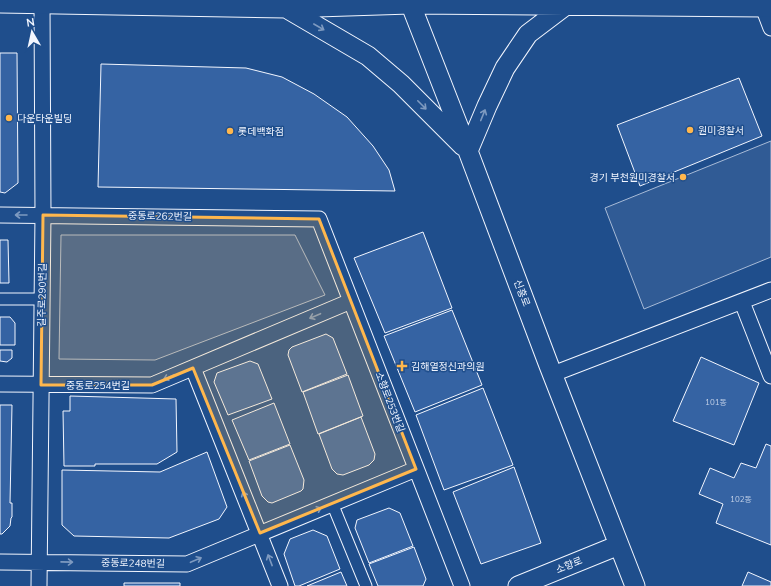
<svg xmlns="http://www.w3.org/2000/svg" width="771" height="586" viewBox="0 0 771 586" font-family="Mulish,'Noto Sans KR',sans-serif">
  <style>
    .built { fill: #305b95; stroke: #a8bbd7 }
    .building { fill: #3563a3; stroke: #f2f6ff }
    .lines { fill: none; stroke-linecap: round; stroke-linejoin: round }
    .pedestrian-casing { stroke: #f2f6ff; stroke-width: 13 }
    .minor-casing { stroke: #f2f6ff; stroke-width: 17 }
    .tertiary-casing { stroke: #f2f6ff; stroke-width: 21 }
    .pedestrian { stroke: #1f4e8c; stroke-width: 11 }
    .minor { stroke: #1f4e8c; stroke-width: 15 }
    .tertiary { stroke: #1f4e8c; stroke-width: 19 }
    .oneway { stroke: #7e9ac0 }
    .marked { fill: #ffb74d; fill-opacity: 0.2; stroke: #ffb74d; stroke-width: 3; stroke-linejoin: round }
    .poi-dot { fill: #ffb74d; stroke: #1f4e8c; stroke-width: 1.5 }
    .labels { text-anchor: middle; dominant-baseline: central; stroke-width: 3; stroke-linejoin: round; paint-order: stroke }
    .number-label { font-size: 8px; fill: #c3d1e8 }
    .poi-label { font-size: 10px; fill: #f2f6ff; stroke: #1f4e8c; text-anchor: start }
    .street-label { font-size: 10px; fill: #f2f6ff; stroke: #1f4e8c }
  </style>
  <rect width="100%" height="100%" fill="#1f4e8c"/>
  <path class="built" d="M771 141V257L644 309 605 208Z
    M61 235H295L325 295 155 360 59 359Z"/>
  <path class="building" d="M0 53H17L18 183 5 193 0 192Z
    M101 64 246 68 282 77 314 94 347 117 373 146 389 170 395 191 98 187Z
    M739 78 762 136 640 186 617 125Z
    M423 232 452 308 385 333 354 258Z
    M0 240H8L9 283H0Z
    M452 310 482 385 415 412 384 336Z
    M0 317H10L15 323V345H0Z
    M326 334 333 338 347 374 302 392 288 355 289 350 292 347Z
    M0 350H12V358L7 362 0 361Z
    M701 357 759 383 734 445 673 421Z
    M250 361 258 364 272 399 228 415 214 382 217 373Z
    M348 375 363 416 318 434 303 392Z
    M483 388 513 465 444 490 416 415Z
    M70 396 176 399 177 452 157 464H95V466H64L63 411H70Z
    M274 403 290 444 249 460 232 420Z
    M0 405H12L10 503H12V517L11 518 10 526 2 534H0Z
    M361 417 375 454 374 460 369 465 343 475 337 474 332 469 319 434Z
    M766 444 771 446V545L716 523 723 504 699 494 710 468 734 478 741 463 756 468Z
    M290 445 304 480 303 489 301 491 272 503 268 502 262 496 249 461Z
    M207 452 227 507 219 519 169 538 74 536 62 525V470L160 472Z
    M514 467 541 543 481 564 453 492Z
    M389 508 400 513 413 546 369 563 355 528 357 520Z
    M313 530 327 536 340 569 299 586H295L284 554 290 539Z
    M414 547 426 579 423 586H378L369 564Z
    M341 572 347 586H307Z
    M748 572 771 582V586H742Z
    M124 583H180V586H124Z"/>
  <g class="lines">
    <defs>
      <path id="pedestrian" d="M0 299H42
        M332 503 366 586"/>
      <path id="minor" d="M763 7 771 28
        M0 215 319 219 462 586
        M742 302 771 376
        M193 368 280 586
        M553 374 771 290
        M0 384 152 385 351 301
        M0 562 187 564 416 469
        M39 586 43 215 42 3"/>
      <path id="tertiary" d="M409 0 468 151 548 363 635 586
        M0 3 286 8 410 4 771 7
        M286 8 368 56 401 84 463 146
        M468 151 487 106 505 68 528 34 565 6
        M518 586 619 545"/>
    </defs>
    <use href="#pedestrian" class="pedestrian-casing"/>
    <use href="#minor" class="minor-casing"/>
    <use href="#tertiary" class="tertiary-casing"/>
    <use href="#pedestrian" class="pedestrian"/>
    <use href="#minor" class="minor"/>
    <use href="#tertiary" class="tertiary"/>
  </g>
  <defs><path id="oneway-shaft" d="M-6 0H5M1.5-3L5.5 0L1.5 3" fill="none" stroke-width="1.6" stroke-linecap="round" stroke-linejoin="round"/></defs>
  <g class="oneway">
    <use href="#oneway-shaft" transform="translate(319 27) rotate(30)"/>
    <use href="#oneway-shaft" transform="translate(422 105) rotate(45)"/>
    <use href="#oneway-shaft" transform="translate(483 115) rotate(-68)"/>
    <use href="#oneway-shaft" transform="translate(21 215) rotate(-180)"/>
    <use href="#oneway-shaft" transform="translate(315 316) rotate(157)"/>
    <use href="#oneway-shaft" transform="translate(169 377) rotate(157)"/>
    <use href="#oneway-shaft" transform="translate(245 497) rotate(-112)"/>
    <use href="#oneway-shaft" transform="translate(316 510) rotate(-22)"/>
    <use href="#oneway-shaft" transform="translate(196 560) rotate(-23)"/>
    <use href="#oneway-shaft" transform="translate(270 560) rotate(-111)"/>
    <use href="#oneway-shaft" transform="translate(67 562) rotate(1)"/>
  </g>
  <path class="marked" d="M43 215 319 219 416 469 260 533 193 368 152 385H41Z"/>
  <g class="poi-dot">
    <circle cx="9" cy="118" r="4"/>
    <circle cx="690" cy="130" r="4"/>
    <circle cx="230" cy="131" r="4"/>
    <circle cx="683" cy="177" r="4"/>
    <path d="M400 360h4v4h4v4h-4v4h-4v-4h-4v-4h4z"/>
  </g>
  <g class="labels">
    <g class="number-label">
      <text x="716" y="402">101동</text>
      <text x="741" y="499">102동</text>
    </g>
    <g class="poi-label">
      <text x="17" y="118">다운타운빌딩</text>
      <text x="698" y="130">원미경찰서</text>
      <text x="238" y="131">롯데백화점</text>
      <text x="675" y="177" text-anchor="end">경기 부천원미경찰서</text>
      <text x="411" y="366">김해열정신과의원</text>
    </g>
    <g class="street-label">
      <text transform="translate(160 216) rotate(1)">중동로262번길</text>
      <text transform="translate(522 293) rotate(69)">신흥로</text>
      <text transform="translate(42 295) rotate(-89)">길주로290번길</text>
      <text x="98" y="385">중동로254번길</text>
      <text transform="translate(390 402) rotate(69)">소향로253번길</text>
      <text transform="translate(133 563) rotate(1)">중동로248번길</text>
      <text transform="translate(569 565) rotate(-22)">소향로</text>
    </g>
  </g>
  <g transform="translate(32 32) rotate(351)" stroke="#1f4e8c" stroke-width="3" paint-order="stroke">
  <path d="M0-3L7 15L0 10L-7 15Z" fill="#f2f6ff"/>
  <text y="-6" font-size="11" font-weight="bold" text-anchor="middle" fill="#f2f6ff">N</text>
  </g>
</svg>
